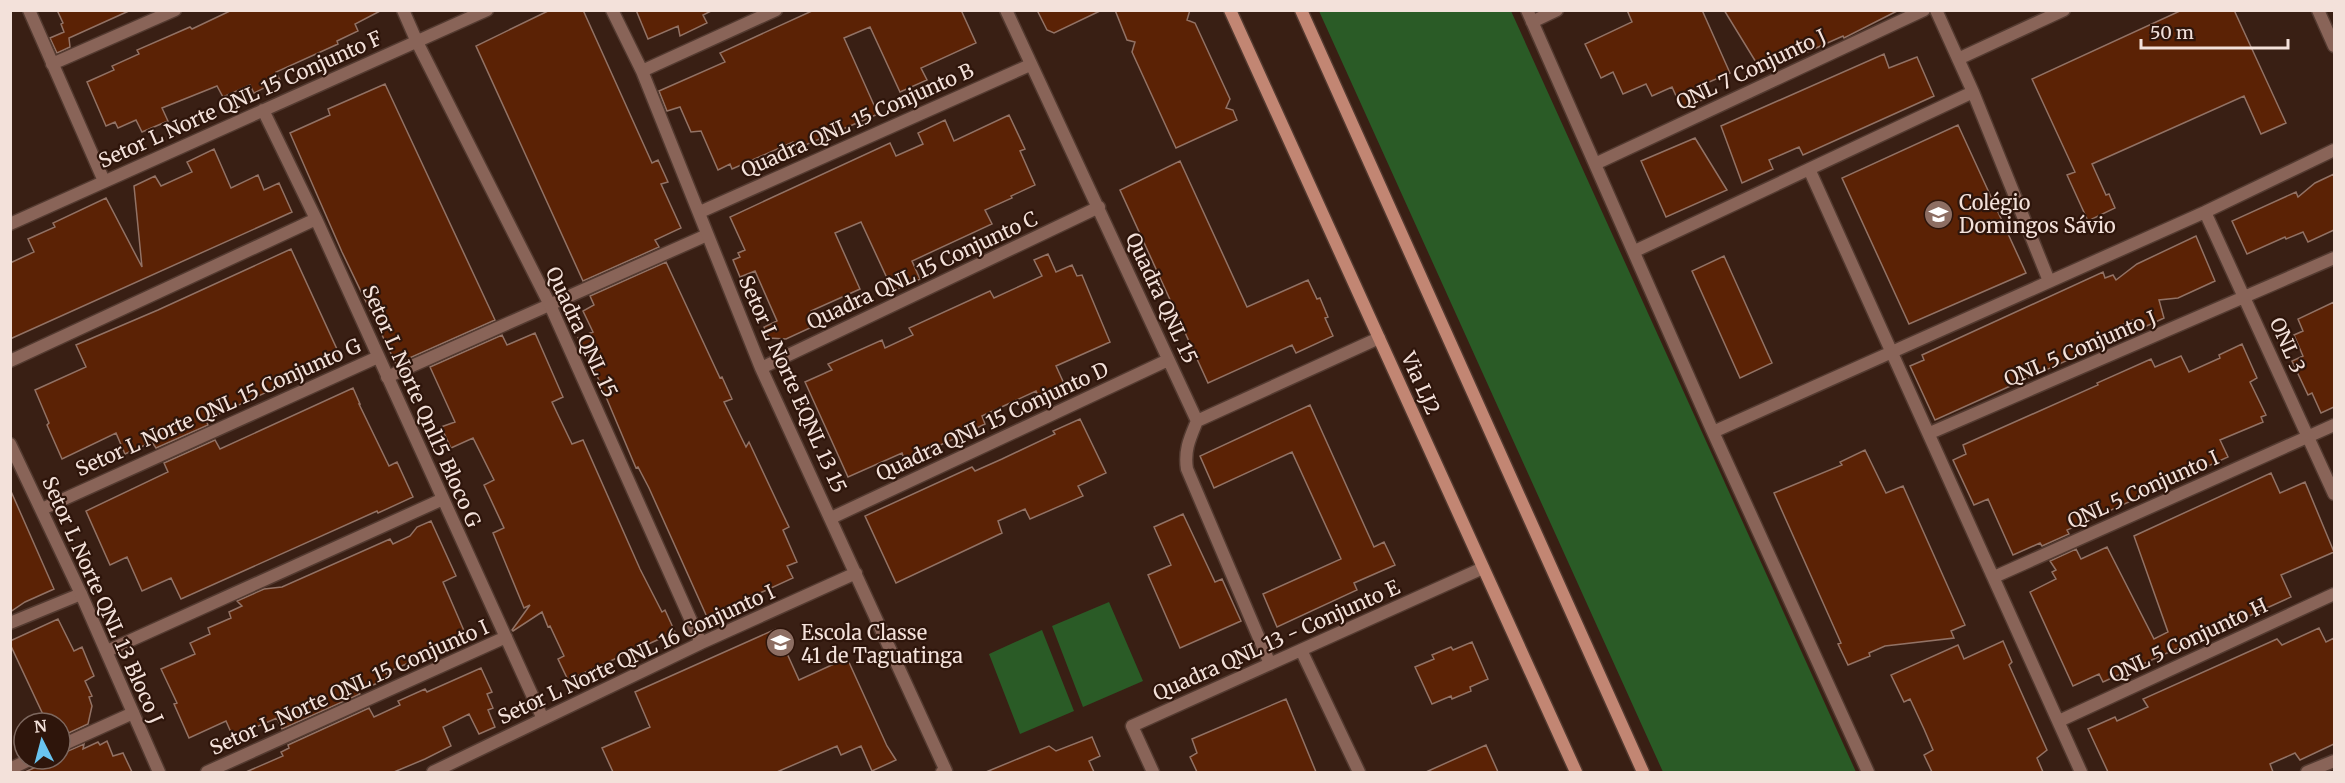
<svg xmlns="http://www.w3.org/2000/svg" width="2345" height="783" viewBox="0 0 2345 783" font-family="Merriweather,serif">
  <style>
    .green { fill: #2a5b26 }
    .building { fill: #5b2205; stroke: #927265; stroke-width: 1.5 }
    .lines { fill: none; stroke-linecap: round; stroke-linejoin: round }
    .pedestrian-casing { stroke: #533a30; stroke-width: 15 }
    .minor-casing { stroke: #533a30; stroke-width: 15 }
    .tertiary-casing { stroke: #533a30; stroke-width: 15 }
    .secondary-casing { stroke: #533a30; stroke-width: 15 }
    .pedestrian { stroke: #896458; stroke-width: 12 }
    .minor { stroke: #896458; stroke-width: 12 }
    .tertiary { stroke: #896458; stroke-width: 12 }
    .secondary { stroke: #c28673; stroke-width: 12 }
    .labels { text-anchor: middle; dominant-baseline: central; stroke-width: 4.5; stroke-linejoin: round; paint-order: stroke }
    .street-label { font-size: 20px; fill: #f3e1da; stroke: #2e150b }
    .poi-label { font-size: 20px; fill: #f3e1da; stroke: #2e150b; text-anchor: start }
  </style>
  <rect width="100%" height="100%" fill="#391f14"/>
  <path class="green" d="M1319 11H1511L1856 772H1663Z
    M1109 602 1143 681 1083 707 1052 626Z
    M1042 630 1074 711 1020 734 989 654Z"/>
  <path class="building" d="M57 10H131L69 38 70 47 57 53 50 38 64 32 61 24 63 23Z
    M232 10H382L355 24 358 31 337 41 338 44 276 72 280 80 254 93 250 85 223 97 217 86 162 108 168 121 142 132 136 120 118 128 115 122 106 126 87 82 114 70 112 66 139 54 137 50 190 27 192 29Z
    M550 10H583L652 163 658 160 668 182 661 184 681 228 655 240 659 247 583 281 476 46Z
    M636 10H713L703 15 707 23 680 36 678 26 648 39Z
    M814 10H961L976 43 921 68 927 80 900 92 870 27 844 38 878 114 796 149 793 142 732 169 730 164 718 170 701 131 691 132 680 107 667 111 659 91 725 62 720 53Z
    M1037 10H1102L1054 33 1047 30Z
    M1115 10H1190L1187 20 1195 23 1230 99 1226 108 1233 110 1237 120 1176 148 1132 52 1135 42 1127 40Z
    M1627 10H1702L1730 73 1702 85 1709 97 1682 109 1672 87 1652 96 1646 84 1623 94 1613 72 1601 78 1585 44 1632 22Z
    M1724 10H1899L1844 38 1843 36 1762 72Z
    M2182 10H2234L2286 123 2261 134 2244 96 2092 164 2106 195 2109 194 2115 208 2088 221 2067 175 2075 172 2032 79Z
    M1884 54 1889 68 1917 57 1934 96 1803 155 1799 147 1769 160 1773 169 1742 183 1721 126Z
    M385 84 495 320 396 364 342 252 290 133 330 115 328 109Z
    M1009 115 1025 149 1020 151 1035 185 1011 196 1012 198 985 210 992 224 912 261 920 279 893 291 861 222 835 233 860 289 811 311 812 327 786 339 769 338 764 327 777 321 755 271 740 277 733 260 740 257 738 253 745 250 730 217 890 143 896 156 923 144 918 133 945 120 954 141Z
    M1958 125 2026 273 1909 324 1842 178Z
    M1695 138 1727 190 1666 217 1641 161Z
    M214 149 231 188 258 175 264 190 279 183 292 212 10 339V263L34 252 28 239 55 227 53 223 106 198 142 267 134 186 155 176 161 186 192 172 187 162Z
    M1180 161 1247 307 1308 280 1317 299 1320 298 1328 317 1325 318 1333 336 1296 353 1292 345 1208 383 1120 190Z
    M2334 174V230L2308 242 2303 232 2286 239 2285 237 2247 254 2232 221 2296 192 2298 197 2315 183Z
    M2196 236 2215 281 2178 298 2159 300 2164 318 2138 330 2133 320 2109 331 2110 341 1935 420 1910 366 1924 360 1922 355 2103 272 2105 278 2113 275 2116 280 2137 264Z
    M291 249 341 358 206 420 208 425 156 448 152 442 125 454 116 433 62 459 47 425 49 423 35 390 86 367 76 345 158 310Z
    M1048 254 1056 272 1072 265 1077 276 1082 275 1110 342 1056 366 1066 388 1040 400 1036 391 982 416 985 424 958 437 905 461 902 453 848 477 805 382 832 370 828 364 882 340 885 348 913 335 909 328 990 291 994 298 1042 276 1034 260Z
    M1724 256 1772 363 1740 378 1692 271Z
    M666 262 720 378 722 377 732 399 724 402 746 447 749 442 779 506 789 527 783 530 797 562 787 566 793 578 707 617 649 488 638 467 636 468 590 359 578 338 593 332 583 311 594 305 590 296Z
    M2334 302V407L2321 413 2312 393 2308 395 2292 361 2303 356 2294 335 2303 331 2298 319Z
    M535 333 563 397 552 402 559 417 572 444 583 440 640 569 662 612 665 610 675 632 568 680 558 659 564 656 550 626 548 627 542 612 513 631 512 630 530 605 524 608 493 533 504 528 484 485 494 480 473 438 451 448 441 427 455 422 430 367 502 335 507 345Z
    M2242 344 2257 378 2250 382 2266 415 2261 417 2263 422 2220 440 2228 457 2067 530 2069 534 2042 546 2040 543 2013 555 1988 499 1974 505 1953 460 1966 454 1963 445 2098 385 2097 383 2151 359 2155 367 2181 356 2189 372 2220 358 2219 355Z
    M353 388 360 404H359L389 466 397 462 413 497 378 513 377 511 181 599 171 578 142 591 127 557 110 565 86 511 168 472 164 463 215 440 220 449Z
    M1310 405 1374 547 1384 542 1395 565 1354 583 1357 590 1277 627 1263 594 1341 559 1292 452 1214 488 1200 456Z
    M1080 419 1106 473 1078 486 1083 496 1030 519 1025 509 998 521 1002 533 896 583 865 516 972 467 975 471 1002 459 1055 434 1053 431Z
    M1865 450 1886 493 1903 486 1965 625 1951 631 1954 638 1885 646 1869 653 1870 656 1848 665 1838 644 1841 643 1774 493 1842 465 1840 462Z
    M2271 473 2280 493 2305 482 2334 552 2281 575 2291 597 2103 682 2099 674 2073 686 2030 592 2056 579 2052 572 2056 570 2050 561 2076 549 2081 559 2107 547 2154 639 2168 632 2134 536Z
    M10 489 54 589 25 602 10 612Z
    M1183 514 1215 582 1222 579 1241 621 1180 648 1148 575 1171 565 1154 527Z
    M431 521 456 576 443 582 465 633 412 657 413 661 386 673 388 678 358 692 360 694 282 729 277 718 233 737 226 721 189 738 174 704 177 703 161 669 195 654 190 643 210 634 208 628 231 618 229 612 242 606 237 601 264 589 282 587 390 539 393 544 410 536 417 527Z
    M58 619 74 651 82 647 94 676 85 681 92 696 89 697 92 706 88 724 60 737V723H47L10 644V641Z
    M2319 628 2326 642 2334 638V744L2300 760 2295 753 2270 764 2273 772H2108L2088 729 2115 717 2117 721 2148 707 2143 699 2277 639 2282 645Z
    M776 629 799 680 847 658 887 746 896 760 872 771 861 746 841 755 837 746 777 772H613L602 748 650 727 635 692Z
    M2003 641 2012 662 2009 665 2047 750 2037 758 2043 772H1932L1924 755 1933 750 1924 729 1910 699 1904 702 1891 675 1958 645 1964 659Z
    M1472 642 1488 679 1470 687 1471 691 1452 699 1451 696 1432 704 1415 667 1434 659 1432 655 1451 647 1453 650Z
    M481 668 492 692 487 694 493 708 488 710 495 727 479 734 469 714 443 727 451 746 425 759 394 772H246L283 756 281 752 289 748 288 745 369 708 374 717 400 705 398 701 425 689 427 692Z
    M1286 699 1316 772H1197L1190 757 1197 753 1192 739Z
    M1092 737 1100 756 1089 761 1094 772H986L1049 746 1056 751Z
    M107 741 113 756 123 753 132 772H25L54 759H60L61 754 84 744 83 749 98 742 100 745Z
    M1486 745 1498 772H1426Z"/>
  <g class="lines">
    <defs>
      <path id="pedestrian" d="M387 377 707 235"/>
      <path id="minor" d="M29 10 104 181
        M403 10 417 42 550 305 701 643
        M612 10 642 71 761 368 946 771 942 772
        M1006 10 1197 421 1379 338
        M1527 10 1713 432 1868 772
        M1936 10 1973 92 2049 281
        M2318 10 2334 46
        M1532 22 1557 10
        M1958 59 2064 10
        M52 64 175 10
        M642 71 776 10
        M263 110 316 219 543 719
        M1595 164 1924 10
        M1809 169 2081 772
        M700 212 1030 65
        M2205 212 2334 494
        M10 224 487 10
        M1635 251 1973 92
        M10 361 316 219
        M761 368 1099 207
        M1197 421C1190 438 1184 450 1187 469L1270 664
        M1713 432 2205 212 2334 150
        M1930 433 2334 258
        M42 509 378 357
        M831 518 1168 360
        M1994 577 2334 425
        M10 623 81 594
        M1301 650 1359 772
        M107 651 443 499
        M2059 721 2334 594
        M60 746 133 713
        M10 769 31 759
        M207 772 506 637
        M433 772 701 643 856 573
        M1153 772 1132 726 1483 568
        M2307 772 2334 761"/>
      <path id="tertiary" d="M10 444 81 594 159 772"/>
      <path id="secondary" d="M1230 10 1576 772
        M1301 10 1643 772"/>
    </defs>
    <use href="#pedestrian" class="pedestrian-casing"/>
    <use href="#minor" class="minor-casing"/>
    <use href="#tertiary" class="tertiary-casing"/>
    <use href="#secondary" class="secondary-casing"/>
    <use href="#pedestrian" class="pedestrian"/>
    <use href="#minor" class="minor"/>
    <use href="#tertiary" class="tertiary"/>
    <use href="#secondary" class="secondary"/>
  </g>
  <defs>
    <symbol id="university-disc" viewBox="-11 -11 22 22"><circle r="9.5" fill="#8d6e63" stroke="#2e150b"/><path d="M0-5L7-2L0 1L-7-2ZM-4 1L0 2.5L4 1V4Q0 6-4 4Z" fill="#fff"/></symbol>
    <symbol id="school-disc" viewBox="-11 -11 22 22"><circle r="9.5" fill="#8d6e63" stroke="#2e150b"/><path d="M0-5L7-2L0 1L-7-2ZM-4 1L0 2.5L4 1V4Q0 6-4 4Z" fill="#fff"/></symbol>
  </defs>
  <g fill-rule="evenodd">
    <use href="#university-disc" x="1922" y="198" width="33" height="33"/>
    <use href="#school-disc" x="764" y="626" width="33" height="33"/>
  </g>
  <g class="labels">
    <g class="street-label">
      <text transform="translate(1751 69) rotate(-25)">QNL 7 Conjunto J</text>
      <text transform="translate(240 99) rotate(-24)">Setor L Norte QNL 15 Conjunto F</text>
      <text transform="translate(857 120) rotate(-24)">Quadra QNL 15 Conjunto B</text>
      <text transform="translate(922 270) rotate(-25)">Quadra QNL 15 Conjunto C</text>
      <text transform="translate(1162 298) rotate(65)">Quadra QNL 15</text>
      <text transform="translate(582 332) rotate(65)">Quadra QNL 15</text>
      <text transform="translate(2288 345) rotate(66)">ONL 3</text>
      <text transform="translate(2080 348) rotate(-23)">QNL 5 Conjunto J</text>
      <text transform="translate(1421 383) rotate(66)">Via LJ2</text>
      <text transform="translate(793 384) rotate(66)">Setor L Norte EQNL 13 15</text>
      <text transform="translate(422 406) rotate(66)">Setor L Norte Qnl15 Bloco G</text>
      <text transform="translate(218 407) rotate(-24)">Setor L Norte QNL 15 Conjunto G</text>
      <text transform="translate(992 421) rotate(-25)">Quadra QNL 15 Conjunto D</text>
      <text transform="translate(2143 489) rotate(-24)">QNL 5 Conjunto I</text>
      <text transform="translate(103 600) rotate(66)">Setor L Norte QNL 13 Bloco J</text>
      <text transform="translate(1276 640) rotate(-24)">Quadra QNL 13 - Conjunto E</text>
      <text transform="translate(2188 640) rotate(-25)">QNL 5 Conjunto H</text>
      <text transform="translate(636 654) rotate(-25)">Setor L Norte QNL 16 Conjunto I</text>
      <text transform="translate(349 687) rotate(-24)">Setor L Norte QNL 15 Conjunto I</text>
    </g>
    <g class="poi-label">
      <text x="1959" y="202">Colégio<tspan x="1959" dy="23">Domingos Sávio</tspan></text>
      <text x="801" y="632">Escola Classe<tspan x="801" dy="23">41 de Taguatinga</tspan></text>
    </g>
  </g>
  <rect width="2345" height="783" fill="none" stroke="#f3e1da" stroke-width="24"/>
  <g transform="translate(42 741) rotate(354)"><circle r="28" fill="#2e150b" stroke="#7d675e" stroke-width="1.5"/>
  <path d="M0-4.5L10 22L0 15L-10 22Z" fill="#69c4f0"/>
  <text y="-9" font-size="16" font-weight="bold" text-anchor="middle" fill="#f3e1da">N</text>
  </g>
  <path d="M2141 39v9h147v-9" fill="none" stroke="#f3e1da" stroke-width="3"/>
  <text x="2150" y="39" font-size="18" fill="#f3e1da" stroke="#2e150b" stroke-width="4.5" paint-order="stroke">50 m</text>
</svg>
